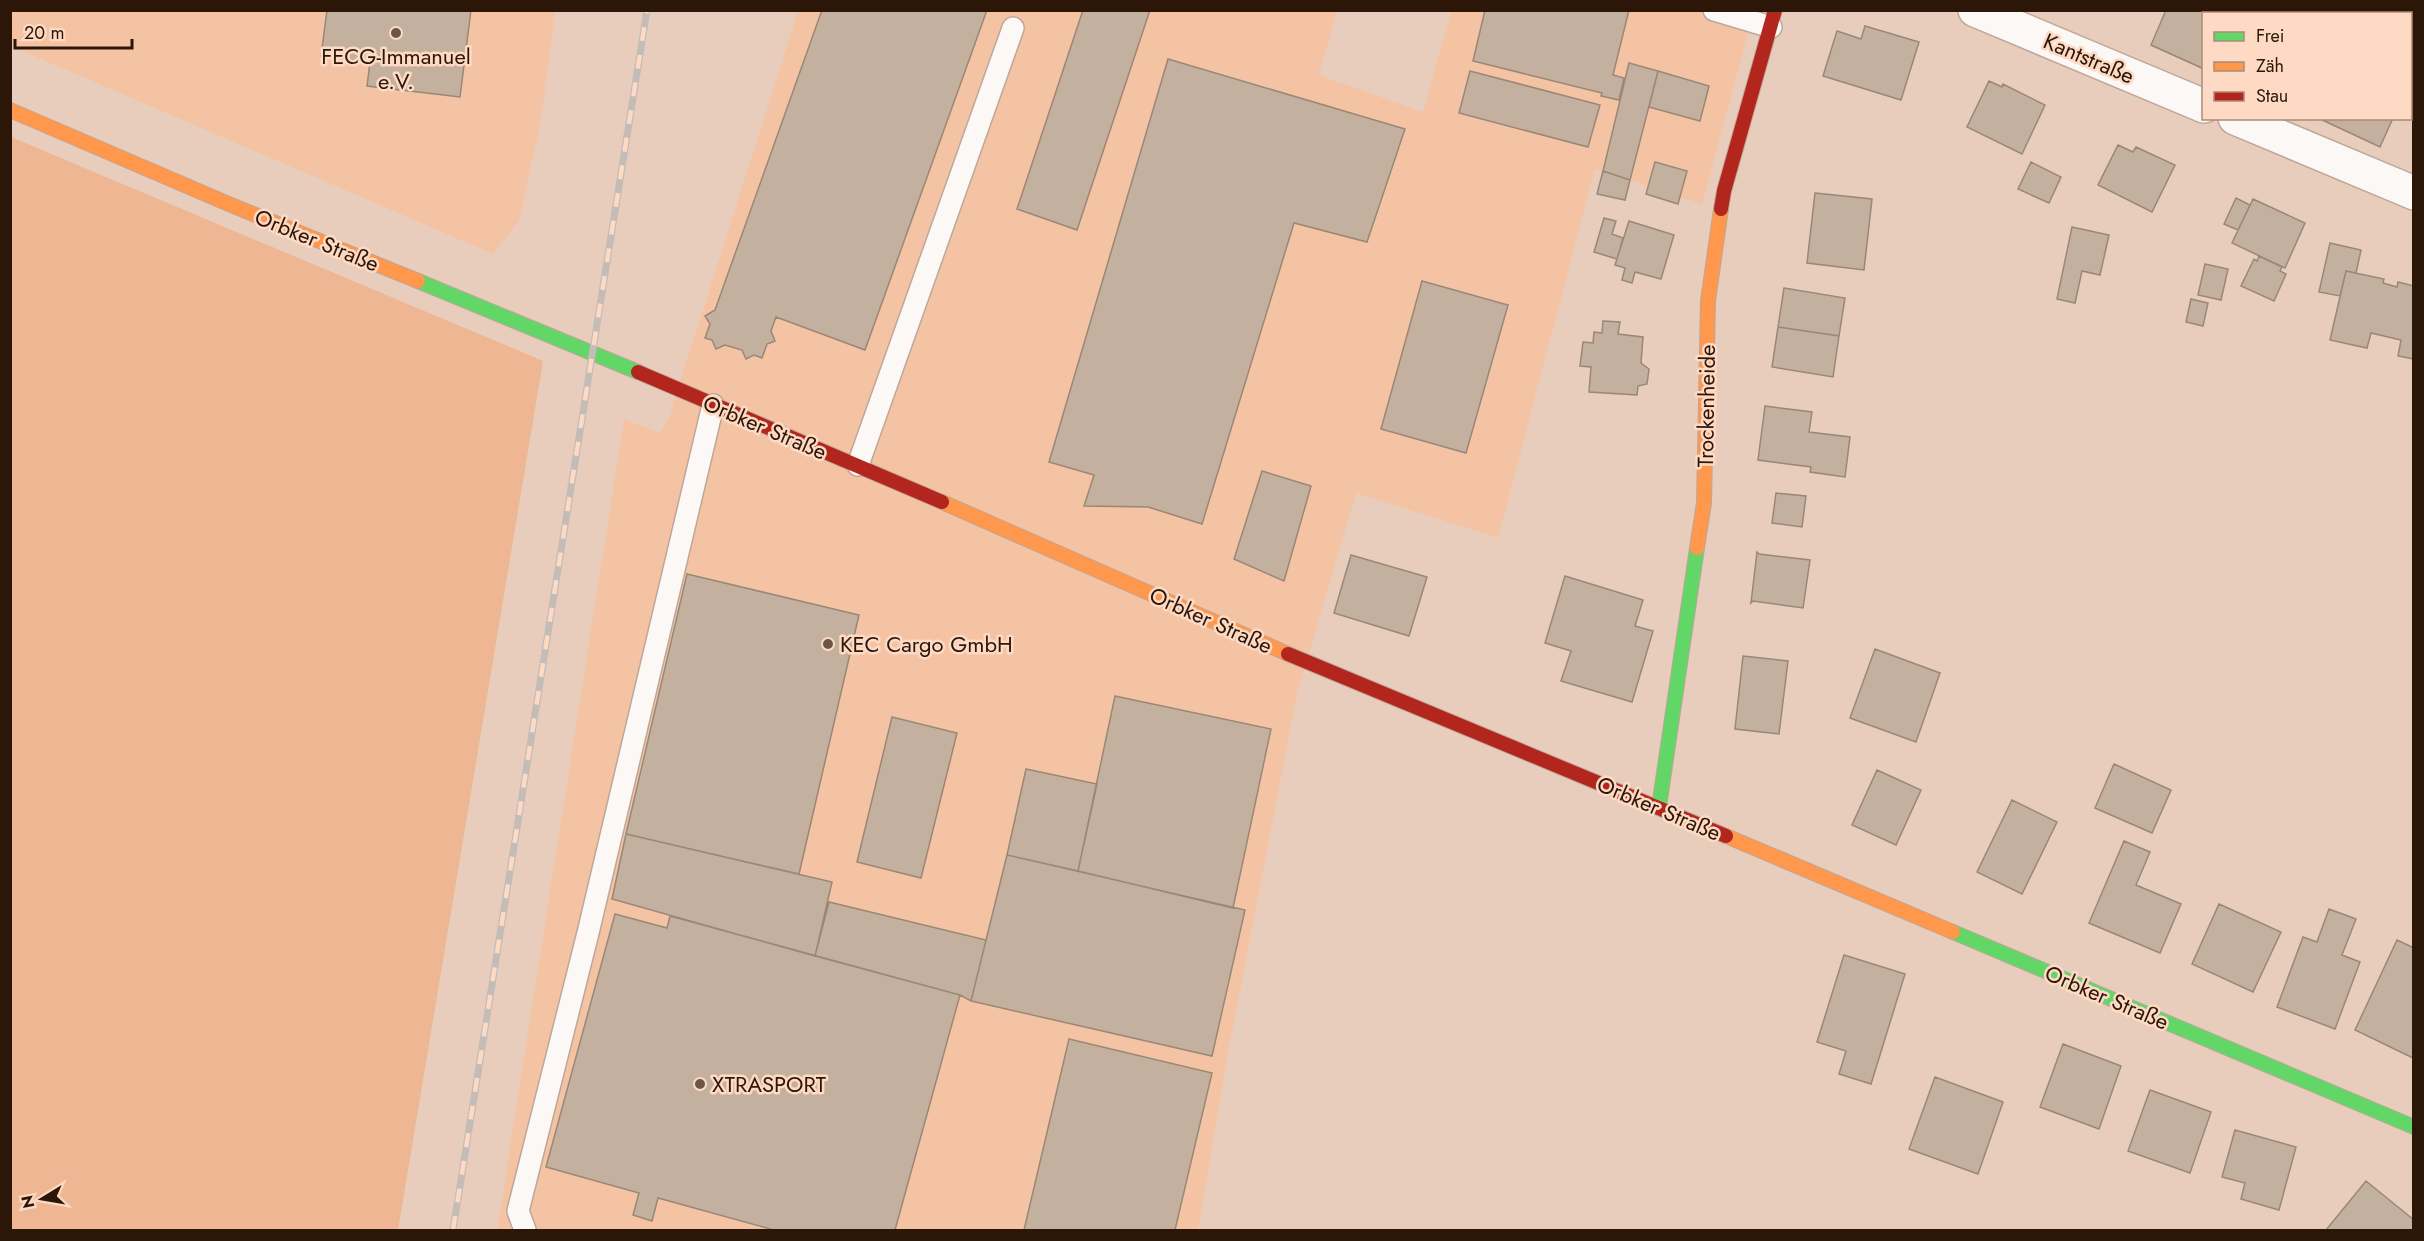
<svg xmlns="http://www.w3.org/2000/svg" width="2424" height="1241" viewBox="0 0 2424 1241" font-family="Jost,sans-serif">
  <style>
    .built { fill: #f4c3a4 }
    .green { fill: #eeb693 }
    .building { fill: #c4b09f; stroke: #9a8776; stroke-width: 1.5 }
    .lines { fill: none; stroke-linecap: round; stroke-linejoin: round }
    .lane-casing { stroke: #bea799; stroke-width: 24 }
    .street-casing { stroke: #bea799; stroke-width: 36 }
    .fast-casing { stroke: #bea799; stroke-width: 16 }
    .slow-casing { stroke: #bea799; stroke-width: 16 }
    .jam-casing { stroke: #bea799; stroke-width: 16 }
    .path { stroke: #d9d0ca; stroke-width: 4; stroke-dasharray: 1.5 4.5; stroke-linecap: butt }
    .lane { stroke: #fcf8f5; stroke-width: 21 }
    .street { stroke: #fcf8f5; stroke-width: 33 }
    .fast { stroke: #63d668; stroke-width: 14 }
    .slow { stroke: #ff974d; stroke-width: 14 }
    .jam { stroke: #b3261e; stroke-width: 14 }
    .rail-casing { stroke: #c3bcb7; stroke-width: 7 }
    .rail { stroke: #fed9c3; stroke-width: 4.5; stroke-dasharray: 14; stroke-linecap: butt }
    .poi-dot { fill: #6d5647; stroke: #fed9c3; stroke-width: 2 }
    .labels { text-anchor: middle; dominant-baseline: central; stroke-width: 5; stroke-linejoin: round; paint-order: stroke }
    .poi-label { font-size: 22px; fill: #2b1608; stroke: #fed9c3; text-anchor: start }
    .street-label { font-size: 22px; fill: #2b1608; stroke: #fed9c3 }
  </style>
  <rect width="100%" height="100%" fill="#e8cdbc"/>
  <path class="built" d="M10 11H555L541 120 519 221 493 254 11 46Z
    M798 11H1337L1319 75 1423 112 1451 11H1754L1702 204 1595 169 1498 538 1356 493 1297 694 1228 1053 1198 1230H497L624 419 660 433 668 420Z"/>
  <path class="green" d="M11 137 543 361 398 1230H11Z"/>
  <path class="building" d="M327 10H471L460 97 367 86 370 62 321 56Z
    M822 10H987L865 350 776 317 771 331 775 341 767 344 762 358 754 355 746 359 742 350 725 345 716 349 712 340 705 338 710 324 705 316 715 310Z
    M1083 10H1150L1077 230 1017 209Z
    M1485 10H1629L1613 75 1624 78 1619 100 1601 96 1602 93 1473 61Z
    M2166 10H2217L2215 14H2204V69L2151 45Z
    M1865 26 1919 42 1901 100 1823 76 1837 31 1861 39Z
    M1168 59 1405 129 1367 242 1294 223 1202 524 1148 507 1084 506 1094 475 1049 462Z
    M1629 63 1658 71 1630 180 1603 171Z
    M1470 71 1600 105 1588 147 1459 113Z
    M1658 71 1709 86 1700 121 1649 107Z
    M1989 81 2002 87 2003 84 2045 105 2022 154 1967 127Z
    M2318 118H2393L2380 147Z
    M2118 145 2133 152 2136 147 2175 165 2152 212 2098 185Z
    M1655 162 1687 171 1678 204 1646 194Z
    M2031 162 2061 177 2049 203 2018 189Z
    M1603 171 1630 180 1625 200 1597 194Z
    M1815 193 1872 199 1864 270 1807 263Z
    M2236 198 2250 205 2238 230 2224 224Z
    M2253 199 2305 223 2285 268 2232 243Z
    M1604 218 1616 221 1612 234 1623 238 1617 259 1594 252Z
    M1629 221 1674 235 1661 279 1635 272 1632 283 1622 280 1625 268 1615 265Z
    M2072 227 2109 235 2100 275 2082 271 2075 303 2057 299Z
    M2330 243 2361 250 2356 273 2346 271 2340 296 2319 292Z
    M2259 256 2282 267 2280 271 2286 274 2274 301 2241 286 2254 259 2257 261Z
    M2205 264 2228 269 2221 300 2198 295Z
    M2346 271 2384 279 2383 283 2397 287 2398 282 2414 286V359L2398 356 2401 340 2371 333 2367 348 2330 340Z
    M1422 281 1508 305 1466 453 1381 429Z
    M1784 288 1845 298 1839 336 1778 327Z
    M2191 299 2208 303 2203 326 2186 322Z
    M1603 321 1620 322 1618 334 1643 337 1641 363 1649 369 1647 384 1638 386 1637 395 1589 392 1591 367 1580 366 1583 342 1593 343 1594 332 1602 333Z
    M1778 327 1839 336 1833 377 1772 367Z
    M1765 406 1812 412 1809 432 1850 437 1845 477 1810 472 1811 467 1758 460Z
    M1262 471 1311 486 1284 581 1234 559Z
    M1776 493 1806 496 1802 527 1772 523Z
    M1757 552 1759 554 1810 560 1803 608 1753 601 1751 603Z
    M1351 555 1427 577 1409 636 1334 613Z
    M687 574 859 615 799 874 626 834Z
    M1565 576 1643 600 1635 626 1653 631 1632 702 1561 681 1571 651 1545 643Z
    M1875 649 1940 673 1916 742 1850 718Z
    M1743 656 1788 661 1779 734 1735 729Z
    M1115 696 1271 729 1233 908 1078 871Z
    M892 717 957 733 921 878 857 862Z
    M2114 764 2171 790 2152 833 2095 808Z
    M1026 769 1097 784 1078 871 1007 855Z
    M1877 770 1921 790 1896 845 1852 825Z
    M2012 800 2057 822 2022 894 1977 872Z
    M626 834 832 882 815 956 612 899Z
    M2124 841 2150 852 2136 885 2181 904 2160 953 2089 923Z
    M1007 855 1245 910 1212 1056 971 1001Z
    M829 902 986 940 971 1001 960 995 815 956Z
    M2219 904 2281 932 2253 992 2192 964Z
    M2329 909 2356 919 2342 955 2360 962 2335 1029 2277 1007 2303 937 2317 942Z
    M615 914 667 928 670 916 960 995 895 1230H774L658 1198 652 1221 633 1215 639 1193 546 1167Z
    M2397 940 2414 948 2413 1058 2355 1030Z
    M1844 955 1905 974 1871 1084 1839 1074 1846 1051 1817 1042Z
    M1069 1039 1212 1073 1175 1230H1024Z
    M2063 1044 2121 1066 2099 1129 2040 1107Z
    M1935 1077 2003 1102 1978 1174 1909 1149Z
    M2150 1090 2211 1112 2190 1173 2128 1151Z
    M2235 1130 2296 1147 2279 1210 2241 1199 2245 1183 2222 1177Z
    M2366 1181 2414 1220V1230H2326Z"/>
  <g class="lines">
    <defs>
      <path id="lane" d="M1714 10 1771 27
        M858 465 1013 28
        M525 1230 518 1211 588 933 713 405"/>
      <path id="street" d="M1975 10 2204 106
        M2235 118 2414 193"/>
      <path id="fast" d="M418 281 638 372
        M1659 807 1697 548
        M1953 932 2414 1127"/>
      <path id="slow" d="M10 110 231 205 418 281
        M942 502 1288 654
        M1697 548 1704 503 1708 301 1721 209
        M1726 836 1953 932"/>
      <path id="jam" d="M1721 209 1724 191 1775 10
        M638 372 942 502
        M1288 654 1726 836"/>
    </defs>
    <use href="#lane" class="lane-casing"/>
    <use href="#street" class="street-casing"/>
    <use href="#fast" class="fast-casing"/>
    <use href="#slow" class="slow-casing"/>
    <use href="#jam" class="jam-casing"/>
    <path class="path" d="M1223 1230V1111L1311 703"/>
    <use href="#lane" class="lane"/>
    <use href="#street" class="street"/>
    <use href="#fast" class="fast"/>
    <use href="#slow" class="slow"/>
    <use href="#jam" class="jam"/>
    <defs>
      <path id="rail" d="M453 1230 647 10"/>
    </defs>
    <use href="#rail" class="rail-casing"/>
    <use href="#rail" class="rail"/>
  </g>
  <g class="poi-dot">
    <circle cx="396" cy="33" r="6"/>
    <circle cx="828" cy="644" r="6"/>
    <circle cx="700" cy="1084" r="6"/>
  </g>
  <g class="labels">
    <g class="poi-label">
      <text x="396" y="56" text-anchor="middle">FECG-Immanuel<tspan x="396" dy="25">e.V.</tspan></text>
      <text x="840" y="644">KEC Cargo GmbH</text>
      <text x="712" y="1084">XTRASPORT</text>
    </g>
    <g class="street-label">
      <text transform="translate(2089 58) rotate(23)">Kantstraße</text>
      <text transform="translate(317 240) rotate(22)">Orbker Straße</text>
      <text transform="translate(1706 406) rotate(-89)">Trockenheide</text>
      <text transform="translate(765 427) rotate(23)">Orbker Straße</text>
      <text transform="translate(1211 620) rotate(24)">Orbker Straße</text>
      <text transform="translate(1659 808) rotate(23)">Orbker Straße</text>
      <text transform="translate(2107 997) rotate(23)">Orbker Straße</text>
    </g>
  </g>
  <rect width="2424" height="1241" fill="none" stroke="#2b1608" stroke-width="24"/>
  <rect x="2202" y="12" width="210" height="108" fill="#fed9c3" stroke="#aa8b78" stroke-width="1.5"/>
  <rect x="2214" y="32" width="30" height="9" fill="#63d668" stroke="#aa8b78" stroke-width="1.5"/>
  <text x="2256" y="42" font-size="18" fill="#2b1608">Frei</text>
  <rect x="2214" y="62" width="30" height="9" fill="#ff974d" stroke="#aa8b78" stroke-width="1.5"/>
  <text x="2256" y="72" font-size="18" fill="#2b1608">Zäh</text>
  <rect x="2214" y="92" width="30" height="9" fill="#b3261e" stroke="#aa8b78" stroke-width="1.5"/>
  <text x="2256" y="102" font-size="18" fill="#2b1608">Stau</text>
  <g transform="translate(42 1199) rotate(259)" stroke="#fed9c3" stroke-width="4.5" paint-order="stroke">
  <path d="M0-4.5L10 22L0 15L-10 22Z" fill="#2b1608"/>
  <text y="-9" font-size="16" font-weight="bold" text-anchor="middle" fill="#2b1608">N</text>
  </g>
  <path d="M15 39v9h117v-9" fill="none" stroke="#2b1608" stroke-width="3"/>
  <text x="24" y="39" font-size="18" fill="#2b1608" stroke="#fed9c3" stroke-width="4.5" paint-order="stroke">20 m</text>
</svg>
